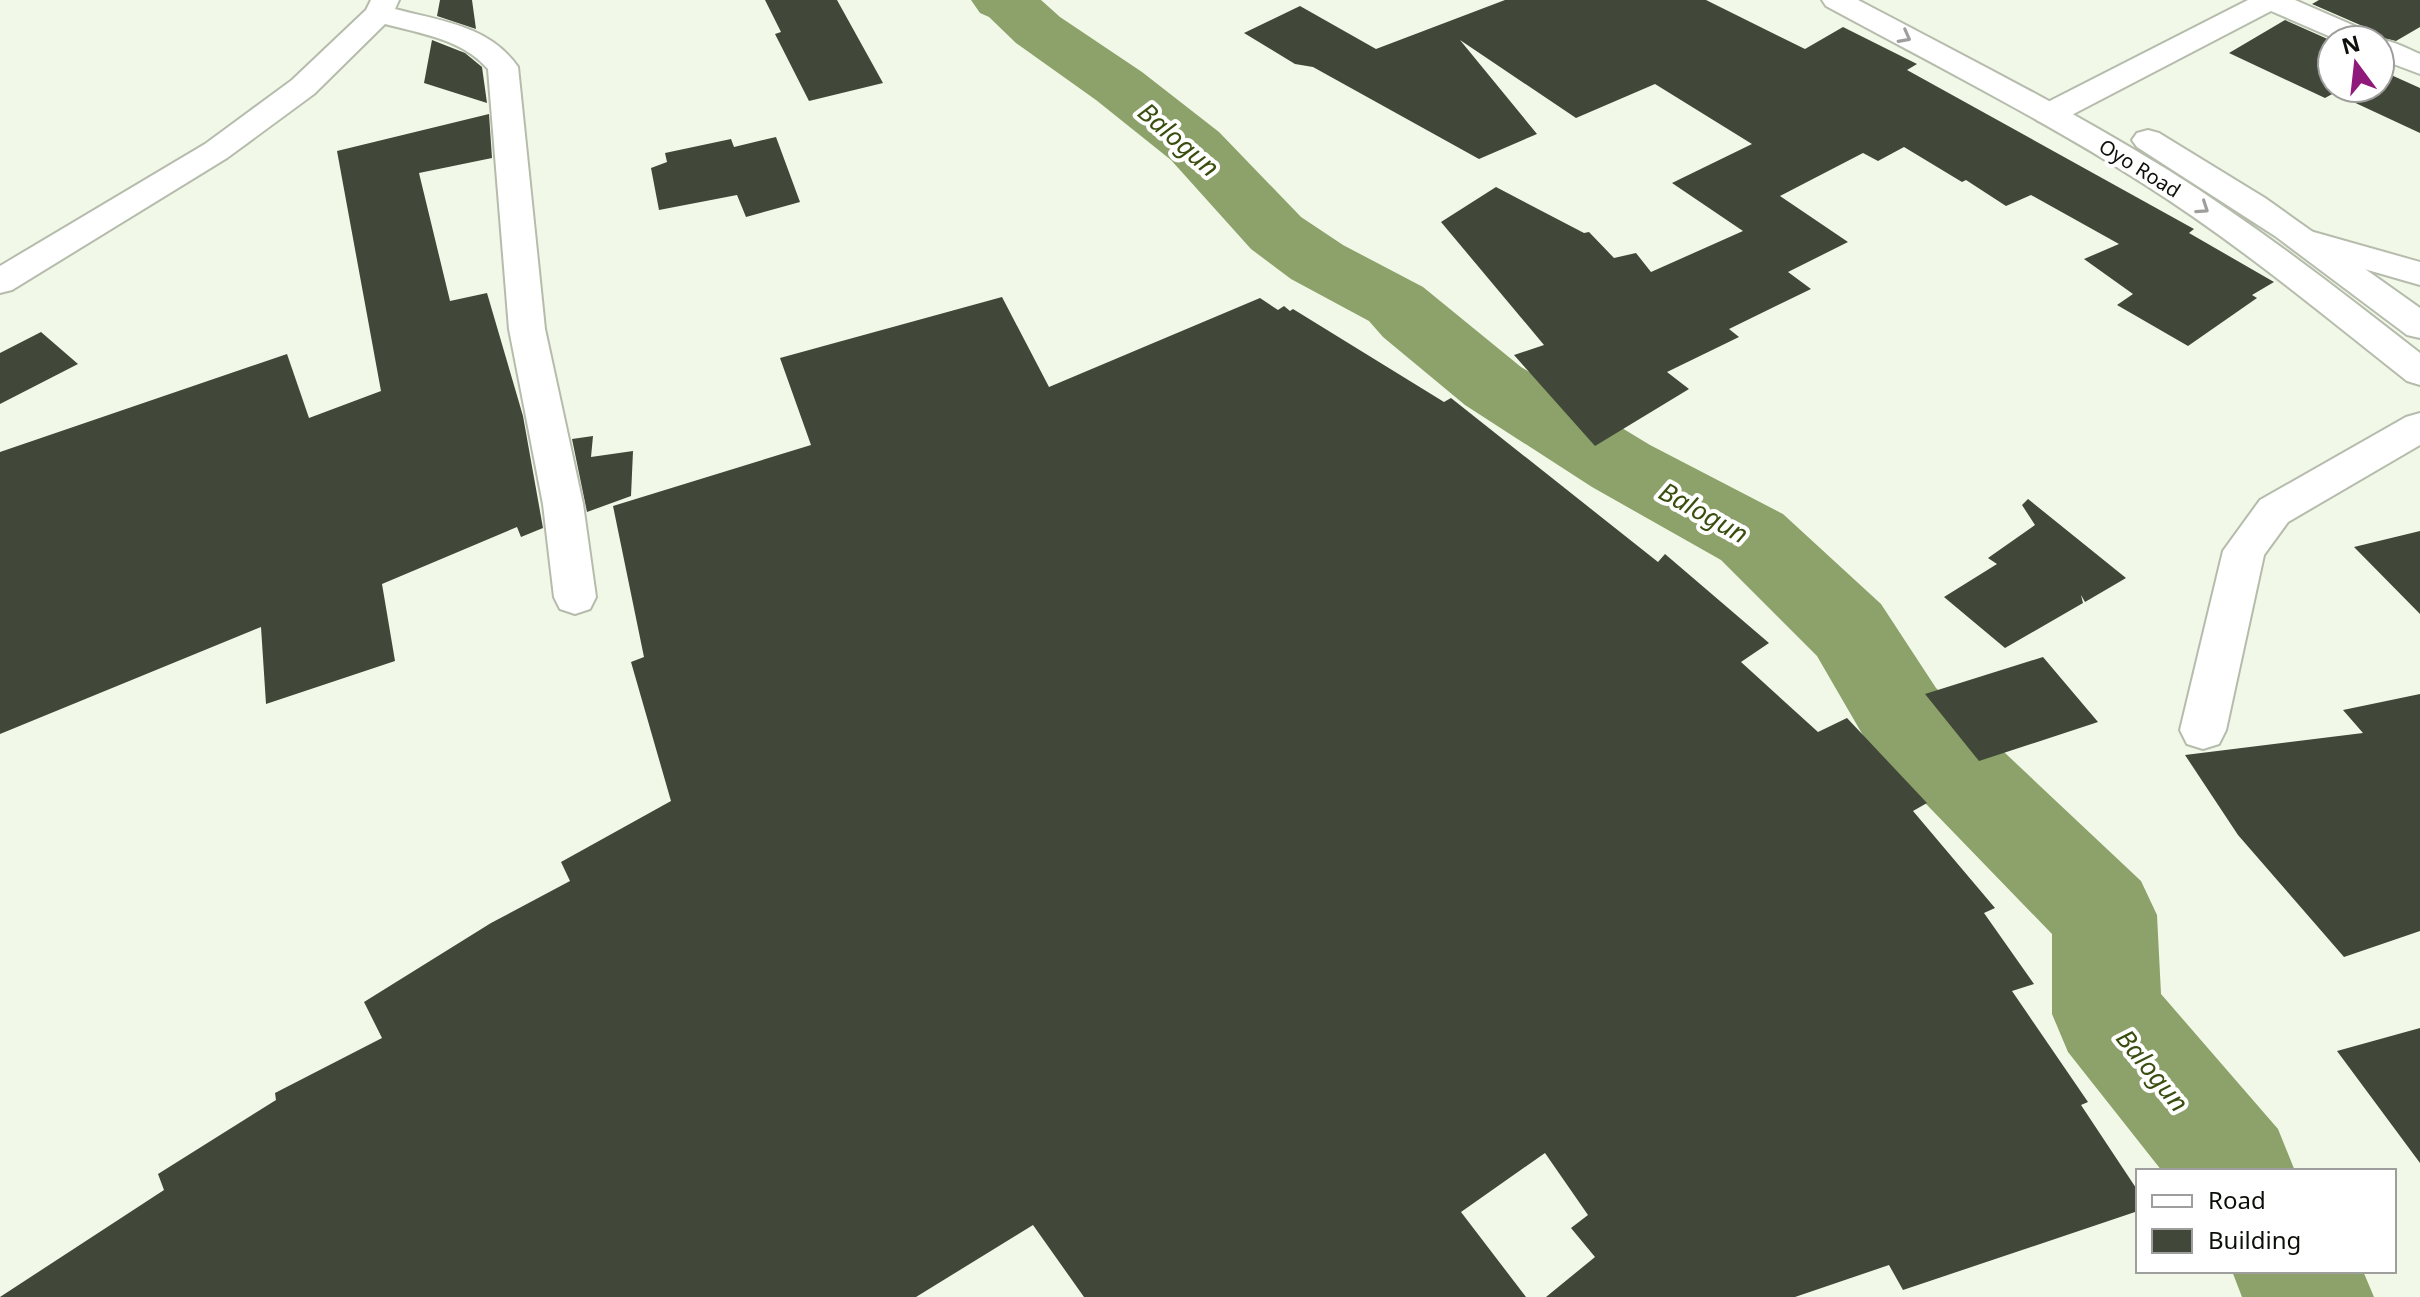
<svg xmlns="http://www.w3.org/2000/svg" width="2420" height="1297" viewBox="0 0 2420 1297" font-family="'Noto Sans',sans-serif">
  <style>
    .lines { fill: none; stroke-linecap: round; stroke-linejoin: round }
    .river { fill: #8ca26a; fill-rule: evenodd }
    .building { fill: #414739 }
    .minor-casing { stroke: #b5bcac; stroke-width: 4 }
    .major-casing { stroke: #b5bcac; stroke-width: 4 }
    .minor { fill: #fff; fill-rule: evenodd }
    .major { fill: #fff; fill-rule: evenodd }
    .oneway { stroke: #9e9f9d }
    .labels { text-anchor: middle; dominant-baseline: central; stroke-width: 8; stroke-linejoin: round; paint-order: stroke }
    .far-street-label { font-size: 20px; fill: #0d100a; stroke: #fff }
    .water-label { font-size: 26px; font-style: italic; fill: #394e0f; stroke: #fff }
  </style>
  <rect width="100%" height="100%" fill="#f1f8e7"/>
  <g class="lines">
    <path class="river" d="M971 0H1041L1060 17 1142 72 1219 132 1301 217 1343 245 1423 287 1521 367 1650 445 1783 514 1881 604 1936 688 2141 881 2157 915 2161 994 2278 1129 2295 1171H2162L2068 1052 2052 1014V934L1868 744 1817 656 1721 560 1592 487 1465 405 1383 337 1369 321 1291 279 1251 249 1171 160 1096 100 1016 43 989 17 980 13Z
      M2232 1271H2363L2374 1297H2242Z"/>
  </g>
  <path class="building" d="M440 0H472L476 29 437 16Z
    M765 0H837L883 83 809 101 775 34 781 32Z
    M1505 0H1706L1805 49 1843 27 1917 64 1907 70 2194 229 2189 233 2274 282 2252 295 2257 298 2188 346 2117 305 2133 294 2084 259 2119 244 2031 195 2006 206 1966 180 1962 182 1904 147 1878 161 1863 153 1780 196 1848 242 1788 272 1811 289 1729 329 1739 337 1667 372 1689 389 1595 446 1514 355 1544 345 1441 222 1496 187 1584 233 1589 232 1614 258 1636 253 1651 272 1743 231 1672 183 1752 144 1655 84 1576 118 1460 40 1537 134 1479 159 1313 67 1295 64 1244 33 1300 6 1376 49Z
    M2319 0H2420V27L2396 41 2379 37 2374 31 2312 4Z
    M2285 20 2332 41V88H2380V70L2420 88V133L2334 93 2325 98 2229 53Z
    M432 40 465 53 482 67 487 103 424 83Z
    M489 114 492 158 419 173 450 301 487 293 523 416 543 528 521 537 517 527 382 584 395 661 266 704 261 627 0 734V452L287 354 309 418 381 391 337 151Z
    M776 137 800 202 746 217 737 195 659 210 651 168 667 162 665 153 731 139 734 147Z
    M1002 297 1049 387 1260 298 1278 310 1284 306 1290 311 1293 309 1444 402 1451 398 1658 562 1665 554 1769 643 1741 662 1818 732 1847 718 1927 803 1913 811 1995 908 1984 913 2034 984 2012 991 2088 1102 2081 1105 2138 1191V1211L1903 1290 1889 1265 1795 1297H1546L1595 1257 1571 1228 1588 1215 1545 1153 1461 1212 1526 1297H1084L1033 1225 916 1297H0L164 1190 158 1174 276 1100 275 1093 382 1038 364 1002 491 923 570 881 561 862 671 801 631 662 644 657 613 506 811 445 780 358Z
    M41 332 78 364 0 404V353Z
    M593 436 591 457 633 451 631 496 587 512 572 439Z
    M2028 499 2126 578 2085 602 2081 595 2083 603 2005 648 1944 597 1997 564 1988 558 2035 525 2022 505Z
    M2420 531V614L2354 547Z
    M2043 657 2098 722 1979 761 1925 694Z
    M2420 694V931L2344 957 2238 835 2185 755 2363 733 2343 710Z
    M2420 1028V1163L2337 1051Z"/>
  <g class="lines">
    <defs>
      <path id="minor" d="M371 0H399L395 9C441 21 490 26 518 67L545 329 583 504 596 597 590 609 575 614 560 609 554 597 543 504 509 329 488 69C462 39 422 34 385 24L314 94 227 158 12 290 0 293V266L205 144 292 80 366 10Z
        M2248 0H2295L2373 34 2378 40C2392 40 2406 48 2420 54V74L2380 59V40H2338L2271 11 2060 121 2049 123 2038 121 2033 114 2038 107Z
        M2310 231 2420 262V285L2298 250 2293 242 2298 234Z
        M2420 413V445L2288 522 2264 555 2226 730 2219 744 2203 749 2187 744 2180 730 2223 551 2260 500 2406 417Z"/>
      <path id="major" d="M1822 0H1858C1962 55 2068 108 2168 170 2256 225 2338 289 2420 353V385L2407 381C2321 313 2237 243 2144 184 2042 119 1933 64 1826 6Z
        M2148 130 2159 133 2265 198 2420 308V338L2407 335 2275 236 2137 147 2132 140 2137 133Z"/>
    </defs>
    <use href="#minor" class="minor-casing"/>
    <use href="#major" class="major-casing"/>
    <use href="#minor" class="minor"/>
    <use href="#major" class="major"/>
  </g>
  <defs><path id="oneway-chevron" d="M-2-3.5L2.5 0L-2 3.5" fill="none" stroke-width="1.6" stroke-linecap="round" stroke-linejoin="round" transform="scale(2)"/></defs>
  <g class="oneway">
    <use href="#oneway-chevron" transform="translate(1905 37) rotate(28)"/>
    <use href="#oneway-chevron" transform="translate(2203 208) rotate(34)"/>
  </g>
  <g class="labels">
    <g class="far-street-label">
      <text transform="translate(2140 168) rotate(32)">Oyo Road</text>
    </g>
    <g class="water-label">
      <text transform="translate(1179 139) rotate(41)">Balogun</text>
      <text transform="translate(1704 512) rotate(29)">Balogun</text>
      <text transform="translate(2153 1070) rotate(51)">Balogun</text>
    </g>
  </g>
  <rect x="2136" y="1169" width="260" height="104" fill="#ffffff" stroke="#9e9f9d" stroke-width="2"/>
  <rect x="2152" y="1195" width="40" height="12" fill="#ffffff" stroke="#9e9f9d" stroke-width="2"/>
  <text x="2208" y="1209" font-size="24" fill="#0d100a">Road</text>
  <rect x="2152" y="1229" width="40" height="24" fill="#414739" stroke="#9e9f9d" stroke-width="2"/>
  <text x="2208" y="1249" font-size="24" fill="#0d100a">Building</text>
  <g transform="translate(2356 64) rotate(345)"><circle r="38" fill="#ffffff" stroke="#9e9f9d" stroke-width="2"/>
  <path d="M0-6L14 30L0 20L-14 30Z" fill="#8f1a7b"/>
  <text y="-12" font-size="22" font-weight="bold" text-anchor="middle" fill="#0d100a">N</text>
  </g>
</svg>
